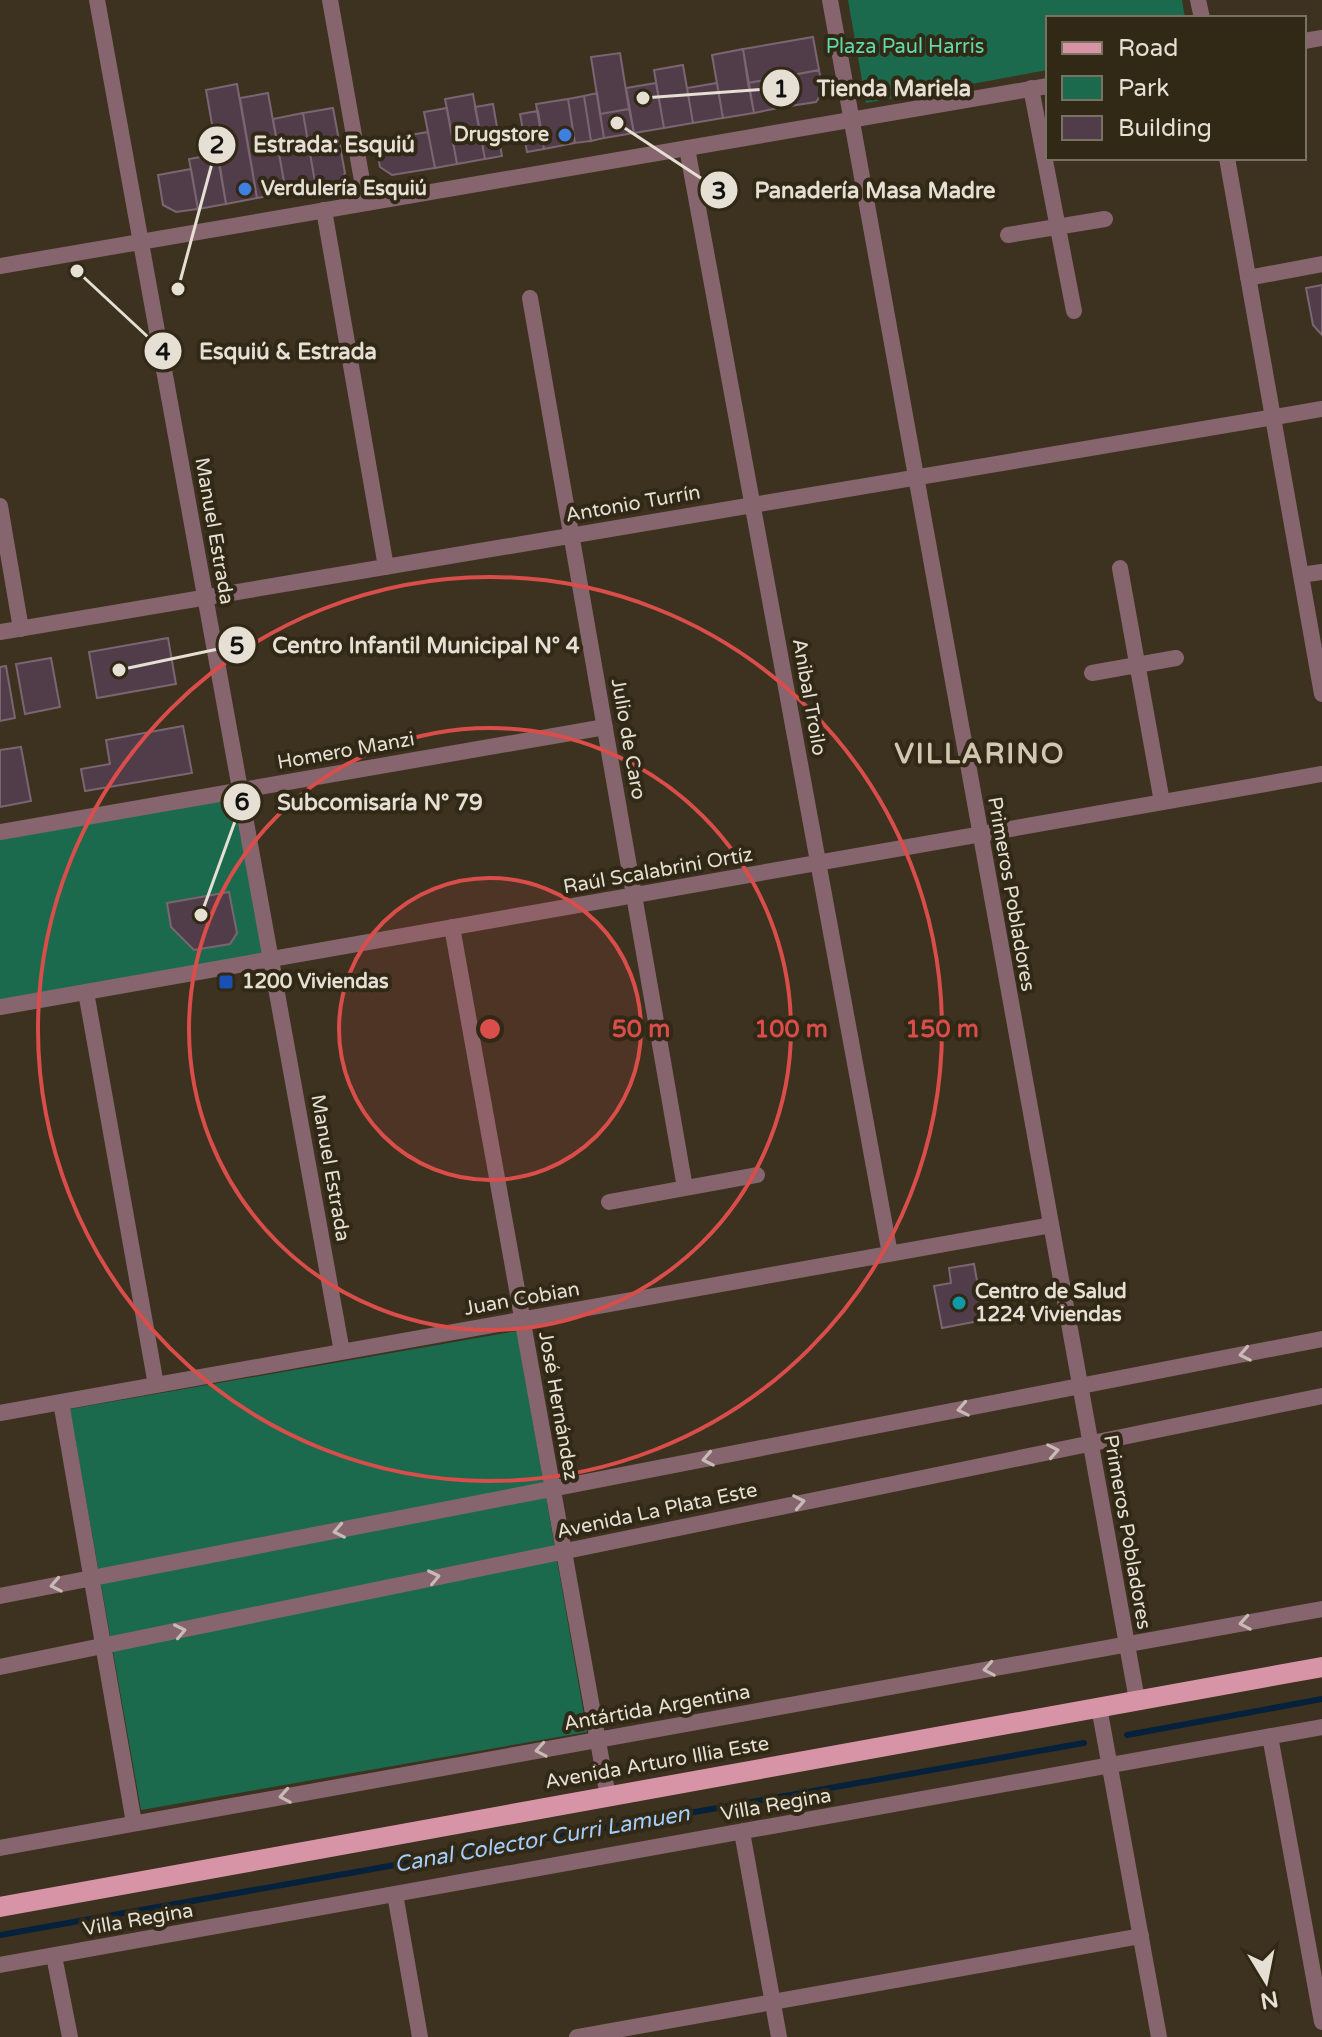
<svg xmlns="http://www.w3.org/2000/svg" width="1322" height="2037" viewBox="0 0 1322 2037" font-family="'Varela Round',sans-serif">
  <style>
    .green { fill: #1c6a4d }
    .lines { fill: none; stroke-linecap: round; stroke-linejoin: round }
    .stream { stroke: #06213b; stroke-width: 6 }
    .building { fill: #513d49; stroke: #7a6571; stroke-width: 2 }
    .minor { stroke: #86656e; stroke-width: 16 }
    .tertiary { stroke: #86656e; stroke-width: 16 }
    .primary { stroke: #d794a7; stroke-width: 20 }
    .oneway { stroke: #c8bab5 }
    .ring { fill: none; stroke: #d94d4a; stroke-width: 4 }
    .shop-dot { fill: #3f7fe0; stroke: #312816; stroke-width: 3 }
    .transit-dot { fill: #1a4fb4; stroke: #312816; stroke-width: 3 }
    .culture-dot { fill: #0f9aa8; stroke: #312816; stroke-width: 3 }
    .labels { text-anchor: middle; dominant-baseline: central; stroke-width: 8; stroke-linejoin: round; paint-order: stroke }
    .park-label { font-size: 20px; fill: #61d9a9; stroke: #312816 }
    .poi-label { font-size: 20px; font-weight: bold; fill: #e5dfd4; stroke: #312816; text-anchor: start }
    .street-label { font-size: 20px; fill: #e5dfd4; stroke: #312816 }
    .water-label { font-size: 22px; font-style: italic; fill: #a4cefb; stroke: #312816 }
    .district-label { font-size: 28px; font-weight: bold; letter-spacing: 2px; fill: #d2c6b0; stroke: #312816 }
    .centre { fill: #d94d4a; stroke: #312816; stroke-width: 4 }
    .ring-label { font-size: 24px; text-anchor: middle; font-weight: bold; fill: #d94d4a; stroke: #312816; stroke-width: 8; stroke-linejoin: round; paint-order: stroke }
    .leader { fill: none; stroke: #e5dfd4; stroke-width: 3 }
    .callout-dot { fill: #e5dfd4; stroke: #312816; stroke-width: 3 }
    .mark-label { font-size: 24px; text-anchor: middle; font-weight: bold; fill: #111 }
    .callout-label { font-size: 22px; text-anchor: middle; font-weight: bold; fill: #e5dfd4; stroke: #312816; stroke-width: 8; stroke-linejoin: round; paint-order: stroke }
  </style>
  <rect width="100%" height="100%" fill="#3c321f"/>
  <path class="green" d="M848 0H1182L1185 18H1048V70L866 103Z
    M241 790 272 959 0 1007V832Z
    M517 1331 587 1732 141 1810 70 1409Z"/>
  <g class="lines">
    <path class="stream" d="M1127 1735 1322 1699
      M0 1935 1084 1743"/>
  </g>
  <path class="building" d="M813 37 819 70 748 83 743 49Z
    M743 49 754 113 723 118 712 55Z
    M620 53 629 109 600 114 591 57Z
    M683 65 693 123 664 128 654 70Z
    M819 70 823 92 816 102 783 107 778 78Z
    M778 78 783 107 754 113 748 83Z
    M656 83 664 128 634 133 626 88Z
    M717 83 723 118 693 123 687 88Z
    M237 84 257 198 226 204 206 90Z
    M268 93 286 193 257 198 240 98Z
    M597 93 604 138 591 141 584 96Z
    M473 94 485 159 457 164 445 99Z
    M584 96 591 141 575 143 568 99Z
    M568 99 575 143 544 149 536 104Z
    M493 104 502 156 485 159 475 107Z
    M333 108 345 173 339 184 316 188 303 113Z
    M447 108 457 164 435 168 424 112Z
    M629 109 634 133 604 138 600 114Z
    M538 111 544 149 527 152 520 114Z
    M303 113 316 188 286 193 273 119Z
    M428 132 435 168 392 175 380 167 375 141Z
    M218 154 226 204 198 209 189 159Z
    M191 169 198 209 176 212 163 205 158 175Z
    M1322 285V335L1313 325 1306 288Z
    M168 638 176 684 97 698 89 652Z
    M51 658 60 707 25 714 16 664Z
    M6 666 15 718 0 721V667Z
    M183 726 192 773 85 791 81 769 110 764 106 740Z
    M21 747 31 801 0 807V750Z
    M229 892 237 933 230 944 194 950 171 927 167 903Z
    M974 1264 984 1320 942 1328 934 1286 951 1283 949 1268Z"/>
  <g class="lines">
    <path class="minor" d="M97 0 342 1352
      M330 0 366 203
      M1198 0 1202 18
      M1031 88 1074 311
      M687 148 890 1254
      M1227 158 1322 694
      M324 210 386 567
      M1008 235 1105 219
      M1248 278 1322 264
      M530 298 685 1188
      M0 506 21 629
      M1120 568 1162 802
      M1301 575 1322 572
      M0 632 1322 409
      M1092 673 1176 658
      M0 832 605 727
      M452 927 608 1797
      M86 992 156 1385
      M609 1202 757 1175
      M61 1402 134 1823
      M0 1413 1051 1225
      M0 1596 1322 1339
      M0 1667 1322 1396
      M1270 1736 1322 2022
      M742 1832 779 2037
      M0 1848 1322 1609
      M395 1894 420 2037
      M54 1956 70 2037
      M0 1965 1322 1727
      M577 2037 1141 1936"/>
    <path class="tertiary" d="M830 0 1137 1700
      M1304 41 1322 38
      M0 266 1048 86
      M0 1007 1322 774
      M1099 1707 1159 2037"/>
    <path class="primary" d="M0 1907 1322 1667"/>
  </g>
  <defs><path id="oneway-chevron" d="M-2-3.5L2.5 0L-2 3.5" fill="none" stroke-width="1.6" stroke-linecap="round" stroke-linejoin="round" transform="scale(2)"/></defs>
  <g class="oneway">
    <use href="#oneway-chevron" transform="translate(1245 1354) rotate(169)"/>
    <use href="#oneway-chevron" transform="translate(963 1409) rotate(169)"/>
    <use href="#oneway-chevron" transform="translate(1053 1451) rotate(-11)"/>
    <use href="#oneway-chevron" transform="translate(708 1459) rotate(169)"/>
    <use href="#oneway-chevron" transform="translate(799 1502) rotate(-11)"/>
    <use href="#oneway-chevron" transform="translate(339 1531) rotate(169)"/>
    <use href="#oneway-chevron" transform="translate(434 1577) rotate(-12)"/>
    <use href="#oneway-chevron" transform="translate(56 1585) rotate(169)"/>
    <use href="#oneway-chevron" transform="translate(1245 1623) rotate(170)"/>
    <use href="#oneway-chevron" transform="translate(180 1631) rotate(-12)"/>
    <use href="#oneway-chevron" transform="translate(989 1669) rotate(170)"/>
    <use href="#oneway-chevron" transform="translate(541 1750) rotate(170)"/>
    <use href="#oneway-chevron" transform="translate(285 1796) rotate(170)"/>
  </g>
  <circle cx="490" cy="1029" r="151" fill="#d94d4a" fill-opacity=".12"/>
  <g class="ring">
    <circle cx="490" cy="1029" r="151"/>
    <circle cx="490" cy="1029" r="301"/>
    <circle cx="490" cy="1029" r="452"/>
  </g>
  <g class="shop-dot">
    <circle cx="565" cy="135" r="8"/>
    <circle cx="245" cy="189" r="8"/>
  </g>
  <rect class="transit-dot" x="218" y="974" width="16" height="16" rx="4"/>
  <circle class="culture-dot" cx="959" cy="1303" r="8"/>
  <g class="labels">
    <g class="park-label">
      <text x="905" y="47">Plaza Paul Harris</text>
    </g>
    <g class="poi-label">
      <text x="549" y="135" text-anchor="end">Drugstore</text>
      <text x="261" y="189">Verdulería Esquiú</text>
      <text x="242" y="982">1200 Viviendas</text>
      <text x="975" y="1292">Centro de Salud<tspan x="975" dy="23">1224 Viviendas</tspan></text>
    </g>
    <g class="street-label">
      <text transform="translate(633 504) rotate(-10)">Antonio Turrín</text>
      <text transform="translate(214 531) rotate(80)">Manuel Estrada</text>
      <text transform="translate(809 697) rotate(80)">Anibal Troilo</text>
      <text transform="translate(628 739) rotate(80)">Julio de Caro</text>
      <text transform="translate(346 751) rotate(-10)">Homero Manzi</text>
      <text transform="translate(658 871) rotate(-10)">Raúl Scalabrini Ortíz</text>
      <text transform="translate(1011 894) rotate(80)">Primeros Pobladores</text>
      <text transform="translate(330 1168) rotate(80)">Manuel Estrada</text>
      <text transform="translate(522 1299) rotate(-10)">Juan Cobian</text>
      <text transform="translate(558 1406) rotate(80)">José Hernández</text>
      <text transform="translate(657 1511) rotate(-12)">Avenida La Plata Este</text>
      <text transform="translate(1127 1532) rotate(80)">Primeros Pobladores</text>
      <text transform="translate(657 1708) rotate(-10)">Antártida Argentina</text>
      <text transform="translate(657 1763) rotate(-10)">Avenida Arturo Illia Este</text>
      <text transform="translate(776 1805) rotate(-10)">Villa Regina</text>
      <text transform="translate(138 1920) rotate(-10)">Villa Regina</text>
    </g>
    <g class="water-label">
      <text transform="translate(542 1839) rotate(-10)">Canal Colector Curri Lamuen</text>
    </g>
    <g class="district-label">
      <text x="980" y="754">VILLARINO</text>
    </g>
  </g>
  <circle cx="490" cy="1029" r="12" class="centre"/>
  <g class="ring-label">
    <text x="641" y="1037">50 m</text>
    <text x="791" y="1037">100 m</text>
    <text x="942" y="1037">150 m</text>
  </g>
  <path class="leader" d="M643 98L781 88M178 289L217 145M617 123L719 190M77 271L163 351M119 670L237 645M201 915L242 802"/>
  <g class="callout-dot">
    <circle cx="643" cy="98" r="8"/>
    <circle cx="178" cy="289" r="8"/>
    <circle cx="617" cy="123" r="8"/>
    <circle cx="77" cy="271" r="8"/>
    <circle cx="119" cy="670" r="8"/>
    <circle cx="201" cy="915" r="8"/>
    <circle cx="781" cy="88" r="20"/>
    <circle cx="217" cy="145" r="20"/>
    <circle cx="719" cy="190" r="20"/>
    <circle cx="163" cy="351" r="20"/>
    <circle cx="237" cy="645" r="20"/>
    <circle cx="242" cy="802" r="20"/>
  </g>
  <g class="mark-label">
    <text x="781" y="97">1</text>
    <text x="217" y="153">2</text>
    <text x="719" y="199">3</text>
    <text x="163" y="360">4</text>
    <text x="237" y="654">5</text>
    <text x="242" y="810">6</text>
  </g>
  <g class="callout-label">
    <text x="894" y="96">Tienda Mariela</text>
    <text x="334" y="152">Estrada: Esquiú</text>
    <text x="875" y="198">Panadería Masa Madre</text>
    <text x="288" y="359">Esquiú &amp; Estrada</text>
    <text x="426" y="653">Centro Infantil Municipal N° 4</text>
    <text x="380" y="810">Subcomisaría N° 79</text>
  </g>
  <rect x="1046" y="16" width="260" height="144" fill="#312816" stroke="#797162" stroke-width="2"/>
  <rect x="1062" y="42" width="40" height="12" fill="#d794a7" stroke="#797162" stroke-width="2"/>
  <text x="1118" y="56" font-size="24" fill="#e5dfd4">Road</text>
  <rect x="1062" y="76" width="40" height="24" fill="#1c6a4d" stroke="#797162" stroke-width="2"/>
  <text x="1118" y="96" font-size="24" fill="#e5dfd4">Park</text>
  <rect x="1062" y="116" width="40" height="24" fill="#513d49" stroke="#797162" stroke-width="2"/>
  <text x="1118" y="136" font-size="24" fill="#e5dfd4">Building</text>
  <g transform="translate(1266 1981) rotate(170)" stroke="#312816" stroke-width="6" paint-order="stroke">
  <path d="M0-6L14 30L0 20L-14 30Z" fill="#e5dfd4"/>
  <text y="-12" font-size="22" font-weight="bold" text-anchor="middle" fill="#e5dfd4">N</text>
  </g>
</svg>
